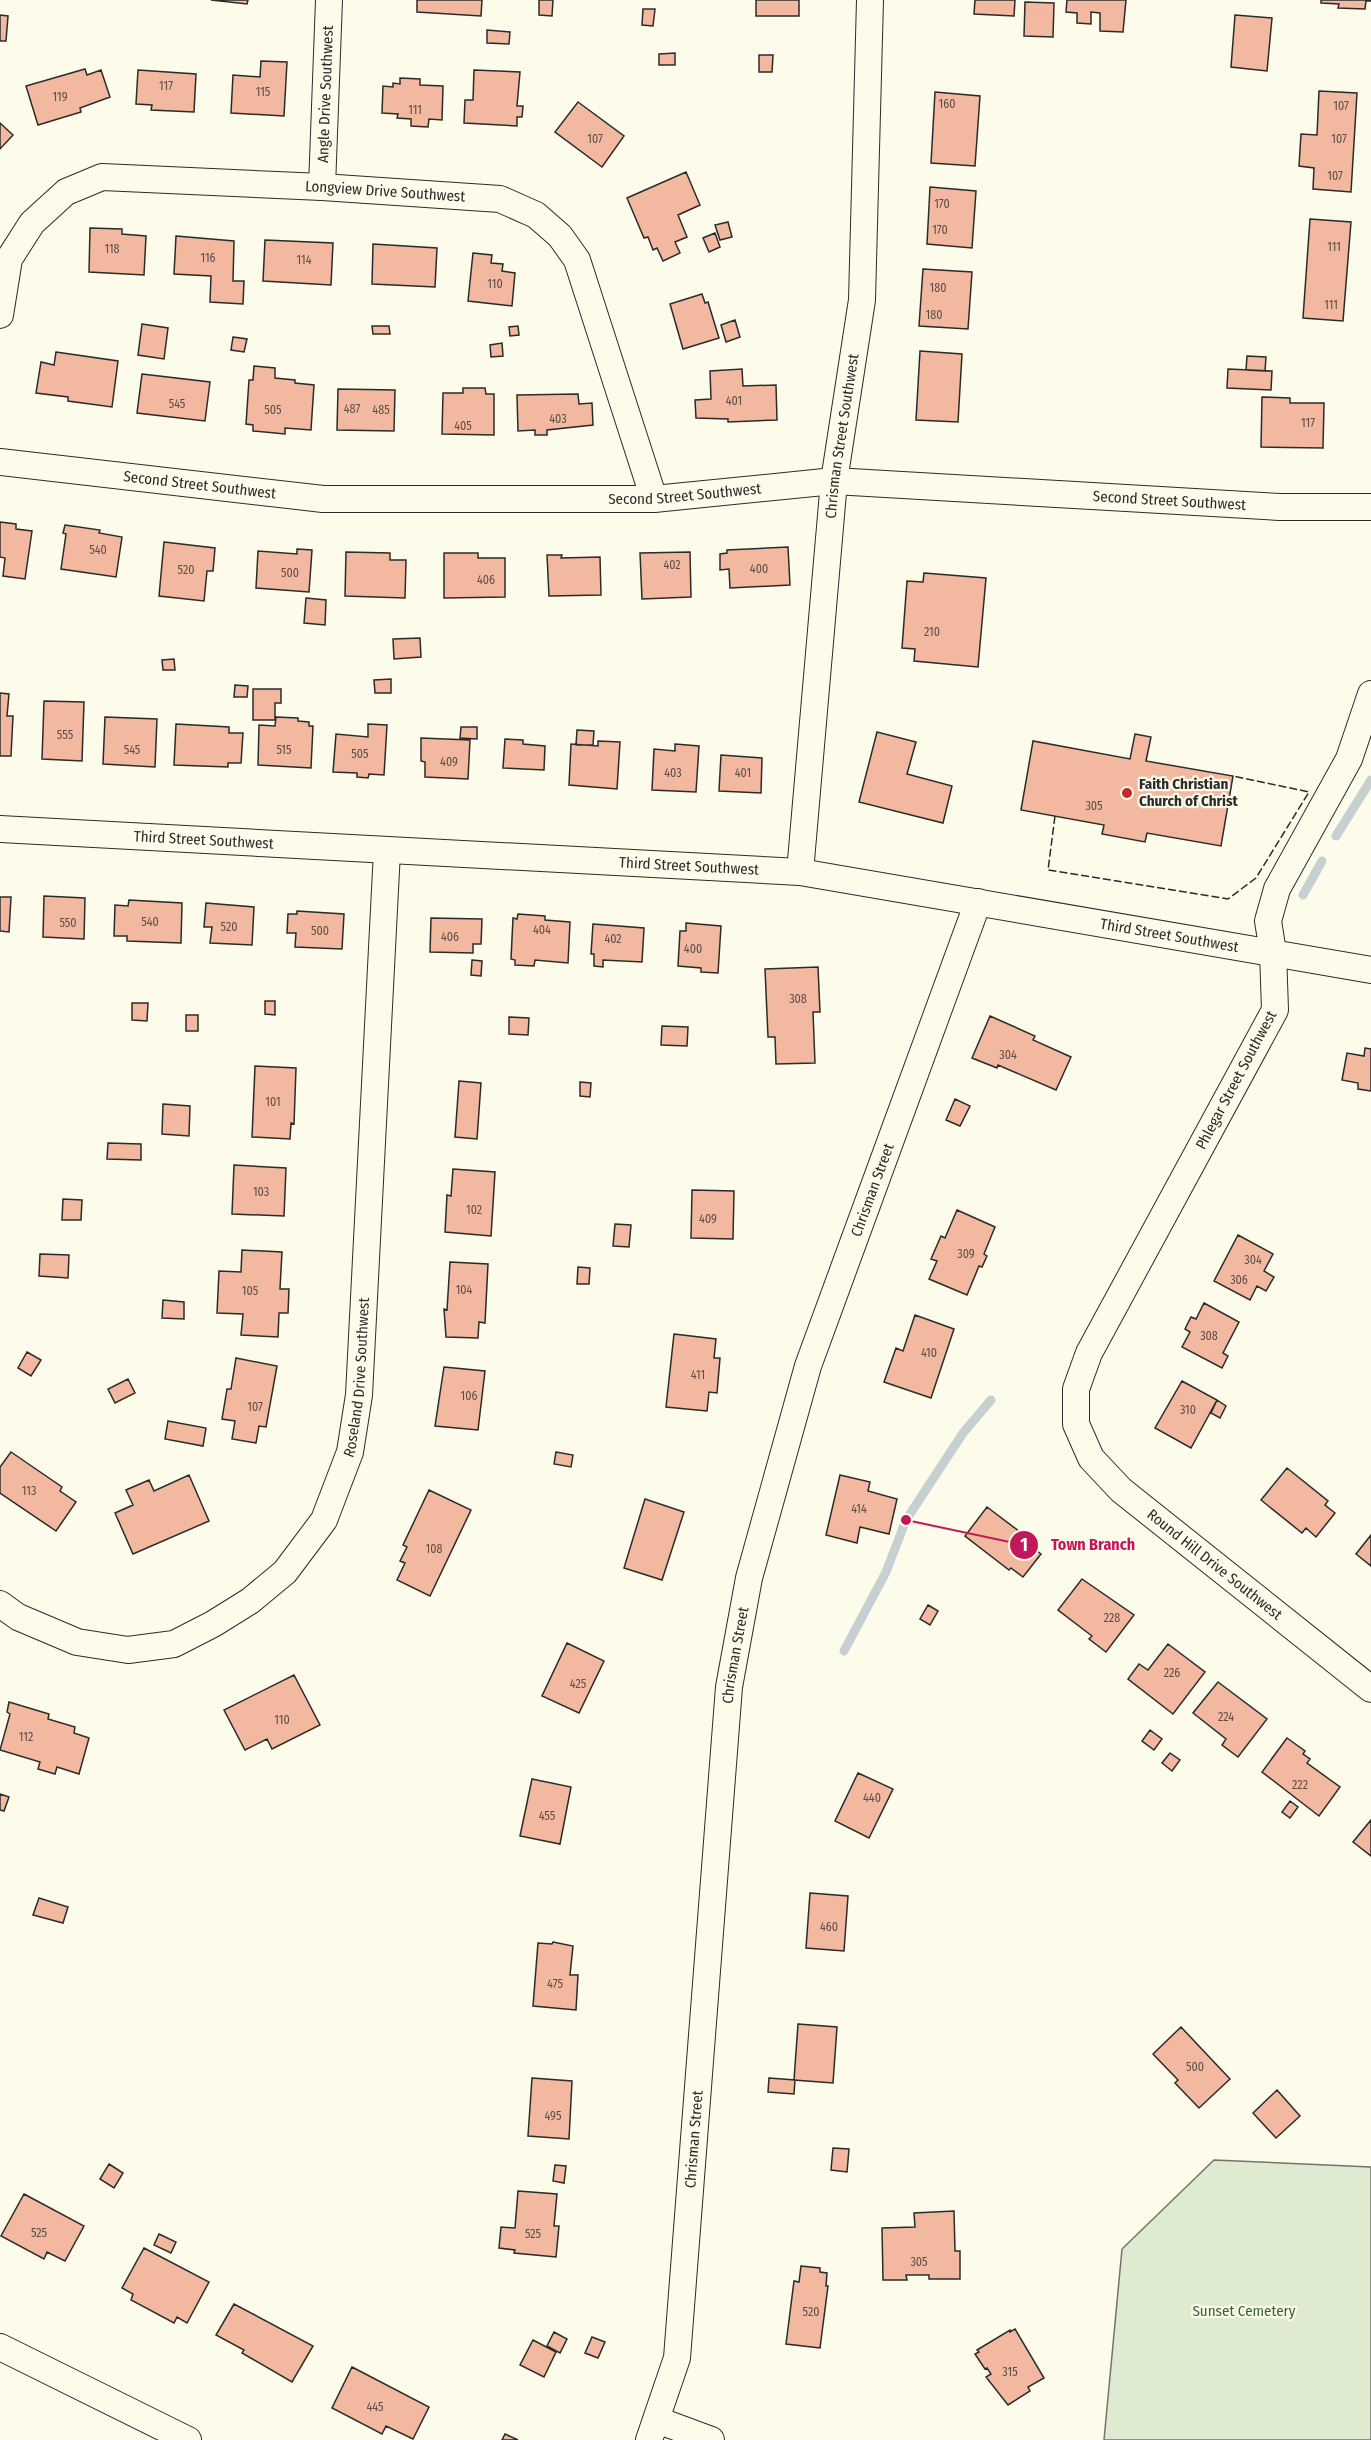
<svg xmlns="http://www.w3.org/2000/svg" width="1371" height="2440" viewBox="0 0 1371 2440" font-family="'Fira Sans Condensed',sans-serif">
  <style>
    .green { fill: #deebd1; stroke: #74746e; stroke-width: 1.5 }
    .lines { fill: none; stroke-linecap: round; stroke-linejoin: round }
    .stream { stroke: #c7d0d0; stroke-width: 9 }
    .building { fill: #f2b8a0; stroke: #2b2b2b; stroke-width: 1.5 }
    .minor-casing { stroke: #2b2b2b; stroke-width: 28 }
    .minor { stroke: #fdfbea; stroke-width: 26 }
    .fence { stroke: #2b2b2b; stroke-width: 1.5; stroke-dasharray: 8 3; stroke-linecap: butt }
    .poi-dot { fill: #c62828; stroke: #fdfbea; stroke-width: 2 }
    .labels { text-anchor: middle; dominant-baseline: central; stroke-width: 4.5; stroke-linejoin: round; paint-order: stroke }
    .number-label { font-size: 12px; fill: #5d4e48 }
    .street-label { font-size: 15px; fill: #2b2b2b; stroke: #fdfbea }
    .poi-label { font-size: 15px; font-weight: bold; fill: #2b2b2b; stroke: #fdfbea; text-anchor: start }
    .park-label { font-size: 15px; fill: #34623c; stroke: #fdfbea }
    .leader { fill: none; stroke: #c2185b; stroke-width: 2 }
    .callout-dot { fill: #c2185b; stroke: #fdfbea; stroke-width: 2 }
    .mark-label { font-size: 18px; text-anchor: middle; font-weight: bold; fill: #fff }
    .callout-label { font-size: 16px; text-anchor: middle; font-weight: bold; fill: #c2185b; stroke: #fdfbea; stroke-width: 4.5; stroke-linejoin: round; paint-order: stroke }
  </style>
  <rect width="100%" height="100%" fill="#fdfbea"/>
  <path class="green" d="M1214 2160 1371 2167V2440H1104L1122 2249Z"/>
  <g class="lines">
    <path class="stream" d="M1336 836 1371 780
      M1303 895 1322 861
      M844 1651 886 1572 906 1520 963 1433 991 1400"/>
  </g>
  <path class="building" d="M211 0H248L247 4Z
    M417 0H482L481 16 417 12Z
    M539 0H553L552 16 539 15Z
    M756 0H799V16H756Z
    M975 0H1015L1014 16 974 14Z
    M1067 0H1126L1123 32 1100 31V13L1091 12V24L1077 23V13L1066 12Z
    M1321 0H1371V1H1366L1365 9 1338 8 1339 4 1321 3Z
    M1025 2 1054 3 1053 37 1024 36Z
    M643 9H655L653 26 642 25Z
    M0 15 8 16 6 41H0Z
    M1235 15 1272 18 1267 71 1231 67Z
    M487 30 510 32 509 44 487 43Z
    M675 53V65H659V54Z
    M759 55H773L772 72H759Z
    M261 61 287 62 284 116 231 113 233 75 260 77Z
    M85 69 87 75 101 70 110 97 80 108 81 112 38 125 26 86Z
    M138 70 196 74 194 112 151 110 152 105 136 104Z
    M474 70 520 72 517 106H523L522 117H517V126L464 123 465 100H473Z
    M400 78 420 79V85L443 86 442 120 429 119 428 127 411 126V119L397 118 398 114 382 113 383 86 393 87V83L400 84Z
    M1319 91 1357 93 1351 192 1313 189 1314 168 1299 166 1301 134 1317 135Z
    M935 92 980 96 975 166 931 163Z
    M578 102 624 136 602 167 555 132Z
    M0 123 13 135 0 149Z
    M686 172 700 205 678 215 687 237 675 242 680 253 663 261 657 248 653 250 648 237 644 238 627 198Z
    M930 187 976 191 972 248 927 244Z
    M1310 219 1351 222 1343 321 1303 318Z
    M728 222 732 237 720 240 715 225Z
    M90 228 122 229V234L146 236 144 275 89 272Z
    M715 233 720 247 709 252 703 238Z
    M176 236 234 241 233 281H244L243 304 210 302 211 276 174 274Z
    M265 240 333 243 331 285 263 281Z
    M373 244 437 248 435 287 372 284Z
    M473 253 492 255 491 263 503 264 502 271 515 273 512 306 468 301Z
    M923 269 972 272 968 329 919 326Z
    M702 294 705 303 708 302 719 338 683 349 670 304Z
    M735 320 740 337 726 342 721 325Z
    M142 324 168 328 164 359 138 355Z
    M372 326H389L390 334H373Z
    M518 326 519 335 510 336 509 327Z
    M233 337 247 339 244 352 231 350Z
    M502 343 503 356 491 357 490 345Z
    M920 351 962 354 958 422 916 420Z
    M56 352 118 361 112 407 68 401V397L36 393 41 362 54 365Z
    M1247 356 1266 357 1265 371 1246 370Z
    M254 366 275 368V378L295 380V383L314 385 311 430 285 428V434L253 431V425L246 424 249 380H253Z
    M742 369 743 386 776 385 777 420 728 422V419L696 418 695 400 711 399 710 371Z
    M1228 369 1272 371 1271 390 1227 388Z
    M142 374 210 382 205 421 137 413Z
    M463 388H485L486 394H494V435L442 434 443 393H463Z
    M338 389 395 390 394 431 337 430Z
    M578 394 579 404 592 403 593 425 547 430V435H535V430L518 431 517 395Z
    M1262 397 1290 398V403H1324L1323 448 1261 447Z
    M0 522 16 524V529L32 531 25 579 3 576 5 558 0 557Z
    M65 525 100 530 99 533 122 537 116 577 61 569 66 534 63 533Z
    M164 542 215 548 213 571H207L204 601 159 596Z
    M788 547 790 585 730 588 729 569 720 570V554L727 553V550Z
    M297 549 312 550 309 592 256 588 258 551 297 554Z
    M346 552 390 553V560H406L405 598 345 596Z
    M690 552 691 597 642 599 640 553Z
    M444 553H478V558H505V597L444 598Z
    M547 555H562L561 558 600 557 601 595 549 596Z
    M924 573 986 578 978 667 914 661 915 649 902 648 907 581 923 582Z
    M306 598 326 600 325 625 304 623Z
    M420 638 421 657 394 659 393 639Z
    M174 659 175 670H163L162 660Z
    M391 679V693H375L374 680Z
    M235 685 248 686 247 697H234Z
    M253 689H281V703H275V720H253Z
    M0 693 9 694 7 716H13L11 756H0Z
    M44 701 84 702 82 761 42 759Z
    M105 717 157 719 155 767 103 764Z
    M276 717 298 718V721L309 722V726H313L311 768 258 765 259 725 275 726Z
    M176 724 229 727V733H243L241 763H228V767L174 765Z
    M368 724 387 725 384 775 369 774 368 778 357 777V773L333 772 336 734 368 737Z
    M461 727H477V739L460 738Z
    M577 730 594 731 593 745H576Z
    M877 732 916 742 907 774 952 786 943 823 859 802Z
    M1135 734 1151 737 1146 761 1233 776 1221 846 1147 833 1145 842 1102 834 1104 825 1021 810 1033 741 1130 759Z
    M421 738 470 740 468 779 425 777V762L421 761Z
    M505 739 523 740V744L545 746 544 770 503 768Z
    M598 741 620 742 617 789 569 785 571 744 598 746Z
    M675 744 699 746 696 792 652 790 654 749 675 751Z
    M721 755 762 758 761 793 719 791Z
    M44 896 85 898 84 939 43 937Z
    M0 897H11L9 932 0 931Z
    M129 900 182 903 181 943 127 941V936H114L115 905 128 906Z
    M206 903 254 907 252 945 210 943 212 927H204Z
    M297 911 344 914 342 949 295 947 296 933H287L288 914H297Z
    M518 914 545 916V920L570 922 568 963 535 960 534 966 515 965V960L511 959 513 918 517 919Z
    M431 918 482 919 481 944H473V953L430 952Z
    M686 923 721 926 718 973 701 972V968L678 966 680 931H686Z
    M593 924 644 928 642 962 603 960V967L594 966V954H591Z
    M472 960 482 961 481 976 471 975Z
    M818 967 820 1012H813L815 1063 776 1064 775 1037H768L765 969Z
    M265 1001H275V1015L265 1014Z
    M132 1003H148L147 1021 132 1020Z
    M186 1015H198V1031H186Z
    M990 1016 1035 1036 1033 1040 1071 1057 1056 1090 998 1065 997 1068 972 1058Z
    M509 1017 529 1018 528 1035 509 1034Z
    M662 1026 688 1027 687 1046 661 1045Z
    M1365 1048 1371 1049V1091L1358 1089V1083L1342 1080 1347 1053 1364 1056Z
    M255 1066 296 1068 294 1124 291 1123 290 1139 252 1137Z
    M459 1081 481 1083 477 1139 455 1137Z
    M580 1082 591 1083 590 1097 580 1096Z
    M955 1099 970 1106 960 1126 946 1120Z
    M163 1104 190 1106 189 1136 162 1134Z
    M108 1143 141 1144V1160L107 1159Z
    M234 1165 286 1168 284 1216 232 1214Z
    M453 1169 495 1172 491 1236 445 1232 447 1195 451 1196Z
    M692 1190 734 1191 733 1239 691 1238Z
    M63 1199 82 1200 81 1220H62Z
    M957 1210 995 1227 984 1254 987 1256 982 1267 979 1266 967 1295 929 1279 937 1261 931 1259 941 1236 945 1238Z
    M615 1224 631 1225 629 1247 613 1246Z
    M1238 1235 1273 1254 1264 1271 1274 1277 1266 1291 1257 1286 1250 1300 1214 1281Z
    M242 1250 282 1252 280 1289H289L288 1313H279L278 1337 241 1335 243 1314 217 1313 219 1271 241 1272Z
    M40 1254 69 1255 68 1278 39 1276Z
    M450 1262 488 1264 485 1323 479 1322 478 1338 446 1337 444 1309 447 1310Z
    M578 1267 590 1268 589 1284H577Z
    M163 1300 184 1302V1319L162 1318Z
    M1204 1303 1239 1322 1223 1353 1228 1356 1222 1368 1182 1347 1190 1332 1185 1329 1191 1317 1196 1319Z
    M915 1315 954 1329 931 1398 884 1382 896 1348 903 1351Z
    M674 1334 716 1339 714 1358H720L717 1393 709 1392 707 1411 666 1407Z
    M27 1352 41 1360 31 1376 18 1368Z
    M236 1358 277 1366 266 1427 259 1426 256 1443 232 1439 235 1421 222 1419 227 1389H231Z
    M444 1367 485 1371 478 1430 435 1426Z
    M128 1379 135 1393 115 1403 108 1389Z
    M1182 1381 1217 1400 1191 1448 1155 1428Z
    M1217 1400 1226 1406 1220 1418 1211 1413Z
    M168 1421 206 1428 203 1446 165 1439Z
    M11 1452 62 1487 60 1491 76 1502 56 1531 0 1493V1467Z
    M556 1452 573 1455 571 1467 554 1464Z
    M1287 1468 1328 1501 1325 1505 1335 1513 1316 1537 1306 1528 1302 1533 1261 1500Z
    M189 1475 209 1521 133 1554 115 1513 133 1505 126 1490 149 1480 154 1491Z
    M840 1475 870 1482 868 1491 897 1499 889 1534 860 1527 857 1543 826 1535Z
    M429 1490 471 1510 430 1596 397 1580 405 1563 400 1561 407 1547 403 1545Z
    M645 1499 684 1512 662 1580 624 1568Z
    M987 1507 1032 1541 1029 1544 1041 1554 1023 1577 1011 1568 1009 1570 965 1536Z
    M1371 1535V1566L1356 1554Z
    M1082 1579 1134 1615 1106 1652 1089 1639 1092 1636 1058 1610Z
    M928 1605 938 1611 930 1625 920 1619Z
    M567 1643 604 1661 579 1713 542 1696Z
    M1168 1644 1205 1672 1173 1714 1128 1679 1139 1664 1148 1670Z
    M294 1675 320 1725 272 1749 267 1739 245 1750 224 1710Z
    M1218 1682 1267 1719 1238 1757 1222 1745 1226 1739 1193 1713Z
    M9 1702 49 1714 48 1719 75 1727 74 1733 89 1738 79 1774 57 1767 55 1774 38 1769 40 1762 0 1750 10 1714 7 1712Z
    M1150 1730 1162 1739 1154 1750 1142 1741Z
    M1287 1738 1305 1751 1303 1754 1310 1759 1307 1763 1340 1787 1319 1816 1262 1772Z
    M1170 1753 1180 1760 1172 1771 1162 1763Z
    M858 1773 893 1789 869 1838 835 1821Z
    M532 1779 571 1787 560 1844 520 1836Z
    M0 1794 9 1797 4 1811 0 1810Z
    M1290 1801 1298 1807 1290 1818 1282 1812Z
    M1371 1820V1856L1353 1842Z
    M810 1893 848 1896 844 1951 806 1948Z
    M39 1898 68 1907 63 1923 33 1915Z
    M553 1942 573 1946 570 1975H578L576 2010 533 2006 538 1943 552 1944Z
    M798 2024 837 2027 833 2083 794 2080Z
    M1181 2027 1230 2079 1199 2108 1175 2083 1178 2080 1153 2054Z
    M532 2078 572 2081 569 2139 528 2136Z
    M769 2078 795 2080 794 2094 768 2092Z
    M1277 2090 1300 2116 1276 2138 1253 2113Z
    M833 2148 849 2149 847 2172 831 2170Z
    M109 2164 123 2173 114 2188 100 2179Z
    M555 2165 566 2166 564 2183 553 2181Z
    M518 2191 557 2194 554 2226H559L556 2257 514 2253 515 2250 499 2248 501 2227 515 2228Z
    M24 2194 84 2226 65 2261 47 2252 44 2259 1 2236Z
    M954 2211 955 2251H960V2279H929V2275H906L907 2280H883L882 2228 915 2227 914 2213Z
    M159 2234 176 2242 171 2253 154 2245Z
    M144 2248 209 2282 187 2323 177 2317 174 2323 131 2300 133 2294 122 2288Z
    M801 2266 820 2268V2272L827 2273 826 2286H828L820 2348 786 2344 794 2281 799 2282Z
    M234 2304 313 2346 292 2382 242 2353 244 2350 216 2335Z
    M1015 2329 1044 2378 1028 2387 1030 2391 1008 2405 986 2377 991 2374 987 2368 985 2369 975 2354 979 2352 977 2350 1010 2330V2332Z
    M554 2332 567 2339 560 2353 547 2346Z
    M592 2337 605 2342 598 2358 585 2353Z
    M533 2340 556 2352 544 2377 520 2365Z
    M352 2367 429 2407 413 2439 386 2426 382 2434 332 2408Z
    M505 2434 518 2440H502Z"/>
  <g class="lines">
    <defs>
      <g id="minor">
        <path id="s1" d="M322 187 329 0"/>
        <path id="s2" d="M0 315 9 259 32 223 66 192 102 177 322 187 500 199 536 215 560 236 577 260 654 499"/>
        <path id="s3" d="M0 462 323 499H654L834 481 1280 507H1371"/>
        <path id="s4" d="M1371 694 1349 759 1277 889 1268 921 1273 952 1275 1010 1089 1353 1076 1389V1424L1091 1458 1121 1490 1371 1689"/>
        <path id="s5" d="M0 829 800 872 1371 970"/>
        <path id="s6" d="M800 872 834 481 862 300 870 0"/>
        <path id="s7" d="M0 1604 18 1617 77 1642 128 1650 174 1644 213 1624 250 1601 285 1572 324 1520 350 1452 359 1395 387 851"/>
        <path d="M0 2347 188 2440"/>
        <path d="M657 2420 711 2440"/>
        <path id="s8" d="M649 2440 677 2358 729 1687 749 1578 808 1366 978 902"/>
      </g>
    </defs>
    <use href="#minor" class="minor-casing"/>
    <use href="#minor" class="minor"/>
    <path class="fence" d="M1055 816 1048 870 1228 899 1256 878 1309 792 1233 776"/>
  </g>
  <circle class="poi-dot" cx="1127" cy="793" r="6"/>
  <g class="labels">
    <g class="number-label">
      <text x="166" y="86">117</text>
      <text x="263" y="92">115</text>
      <text x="60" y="97">119</text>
      <text x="947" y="104">160</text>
      <text x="1341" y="106">107</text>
      <text x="415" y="110">111</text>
      <text x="595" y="139">107</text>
      <text x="1339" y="139">107</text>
      <text x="1335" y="176">107</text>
      <text x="942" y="204">170</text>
      <text x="940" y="230">170</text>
      <text x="1334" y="247">111</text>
      <text x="112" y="249">118</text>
      <text x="208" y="258">116</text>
      <text x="304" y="260">114</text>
      <text x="495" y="284">110</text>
      <text x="938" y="288">180</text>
      <text x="1331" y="305">111</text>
      <text x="934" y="315">180</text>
      <text x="734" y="401">401</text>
      <text x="177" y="404">545</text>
      <text x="352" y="409">487</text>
      <text x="273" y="410">505</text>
      <text x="381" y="410">485</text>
      <text x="558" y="419">403</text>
      <text x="1308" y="423">117</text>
      <text x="463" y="426">405</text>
      <text x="98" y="550">540</text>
      <text x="672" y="565">402</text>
      <text x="759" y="569">400</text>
      <text x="186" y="570">520</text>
      <text x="290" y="573">500</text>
      <text x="486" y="580">406</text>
      <text x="932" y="632">210</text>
      <text x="65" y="735">555</text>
      <text x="132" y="750">545</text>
      <text x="284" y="750">515</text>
      <text x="360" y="754">505</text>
      <text x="449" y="762">409</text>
      <text x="673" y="773">403</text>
      <text x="743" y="773">401</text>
      <text x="1094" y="806">305</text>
      <text x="150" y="922">540</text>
      <text x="68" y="923">550</text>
      <text x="229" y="927">520</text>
      <text x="542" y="930">404</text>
      <text x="320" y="931">500</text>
      <text x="450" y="937">406</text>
      <text x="613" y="939">402</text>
      <text x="693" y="949">400</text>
      <text x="798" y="999">308</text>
      <text x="1008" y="1055">304</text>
      <text x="273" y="1102">101</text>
      <text x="261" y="1192">103</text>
      <text x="474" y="1210">102</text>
      <text x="708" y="1219">409</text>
      <text x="966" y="1254">309</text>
      <text x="1253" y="1260">304</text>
      <text x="1239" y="1280">306</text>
      <text x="464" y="1290">104</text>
      <text x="250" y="1291">105</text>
      <text x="1209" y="1336">308</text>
      <text x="929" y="1353">410</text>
      <text x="698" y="1375">411</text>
      <text x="469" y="1396">106</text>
      <text x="255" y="1407">107</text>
      <text x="1188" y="1410">310</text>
      <text x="29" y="1491">113</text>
      <text x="859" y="1509">414</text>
      <text x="434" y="1549">108</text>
      <text x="1112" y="1618">228</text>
      <text x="1172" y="1673">226</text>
      <text x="578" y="1684">425</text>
      <text x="1226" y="1717">224</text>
      <text x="282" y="1720">110</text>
      <text x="26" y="1737">112</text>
      <text x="1300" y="1785">222</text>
      <text x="872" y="1798">440</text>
      <text x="547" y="1816">455</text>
      <text x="829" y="1927">460</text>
      <text x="555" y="1984">475</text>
      <text x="1195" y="2067">500</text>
      <text x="553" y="2116">495</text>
      <text x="39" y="2233">525</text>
      <text x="533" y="2234">525</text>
      <text x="919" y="2262">305</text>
      <text x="811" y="2312">520</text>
      <text x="1010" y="2372">315</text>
      <text x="375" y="2407">445</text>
    </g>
    <g class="street-label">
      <text stroke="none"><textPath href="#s1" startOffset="93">Angle Drive Southwest</textPath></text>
      <text stroke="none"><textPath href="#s2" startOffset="468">Longview Drive Southwest</textPath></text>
      <text stroke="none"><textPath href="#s6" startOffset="438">Chrisman Street Southwest</textPath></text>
      <text stroke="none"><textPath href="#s3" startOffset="201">Second Street Southwest</textPath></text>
      <text stroke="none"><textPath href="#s3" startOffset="687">Second Street Southwest</textPath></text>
      <text stroke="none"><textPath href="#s3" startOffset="1173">Second Street Southwest</textPath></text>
      <text stroke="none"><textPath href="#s5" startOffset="204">Third Street Southwest</textPath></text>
      <text stroke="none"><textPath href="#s5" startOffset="690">Third Street Southwest</textPath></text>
      <text stroke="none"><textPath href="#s5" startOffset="1176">Third Street Southwest</textPath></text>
      <text transform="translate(1236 1080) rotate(-62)">Phlegar Street Southwest</text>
      <text stroke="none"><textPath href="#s8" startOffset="1278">Chrisman Street</textPath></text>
      <text stroke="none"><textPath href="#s7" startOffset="530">Roseland Drive Southwest</textPath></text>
      <text stroke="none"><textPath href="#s4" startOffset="1004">Round Hill Drive Southwest</textPath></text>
      <text stroke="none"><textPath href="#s8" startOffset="792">Chrisman Street</textPath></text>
      <text stroke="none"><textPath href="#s8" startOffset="306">Chrisman Street</textPath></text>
    </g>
    <g class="poi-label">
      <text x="1139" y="784">Faith Christian<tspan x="1139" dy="17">Church of Christ</tspan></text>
    </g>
    <g class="park-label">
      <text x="1244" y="2311">Sunset Cemetery</text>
    </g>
  </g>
  <path class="leader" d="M906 1520L1024 1545"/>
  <g class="callout-dot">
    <circle cx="906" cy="1520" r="6"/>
    <circle cx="1024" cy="1545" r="15"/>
  </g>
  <g class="mark-label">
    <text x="1024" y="1551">1</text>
  </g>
  <g class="callout-label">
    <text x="1093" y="1550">Town Branch</text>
  </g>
</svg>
